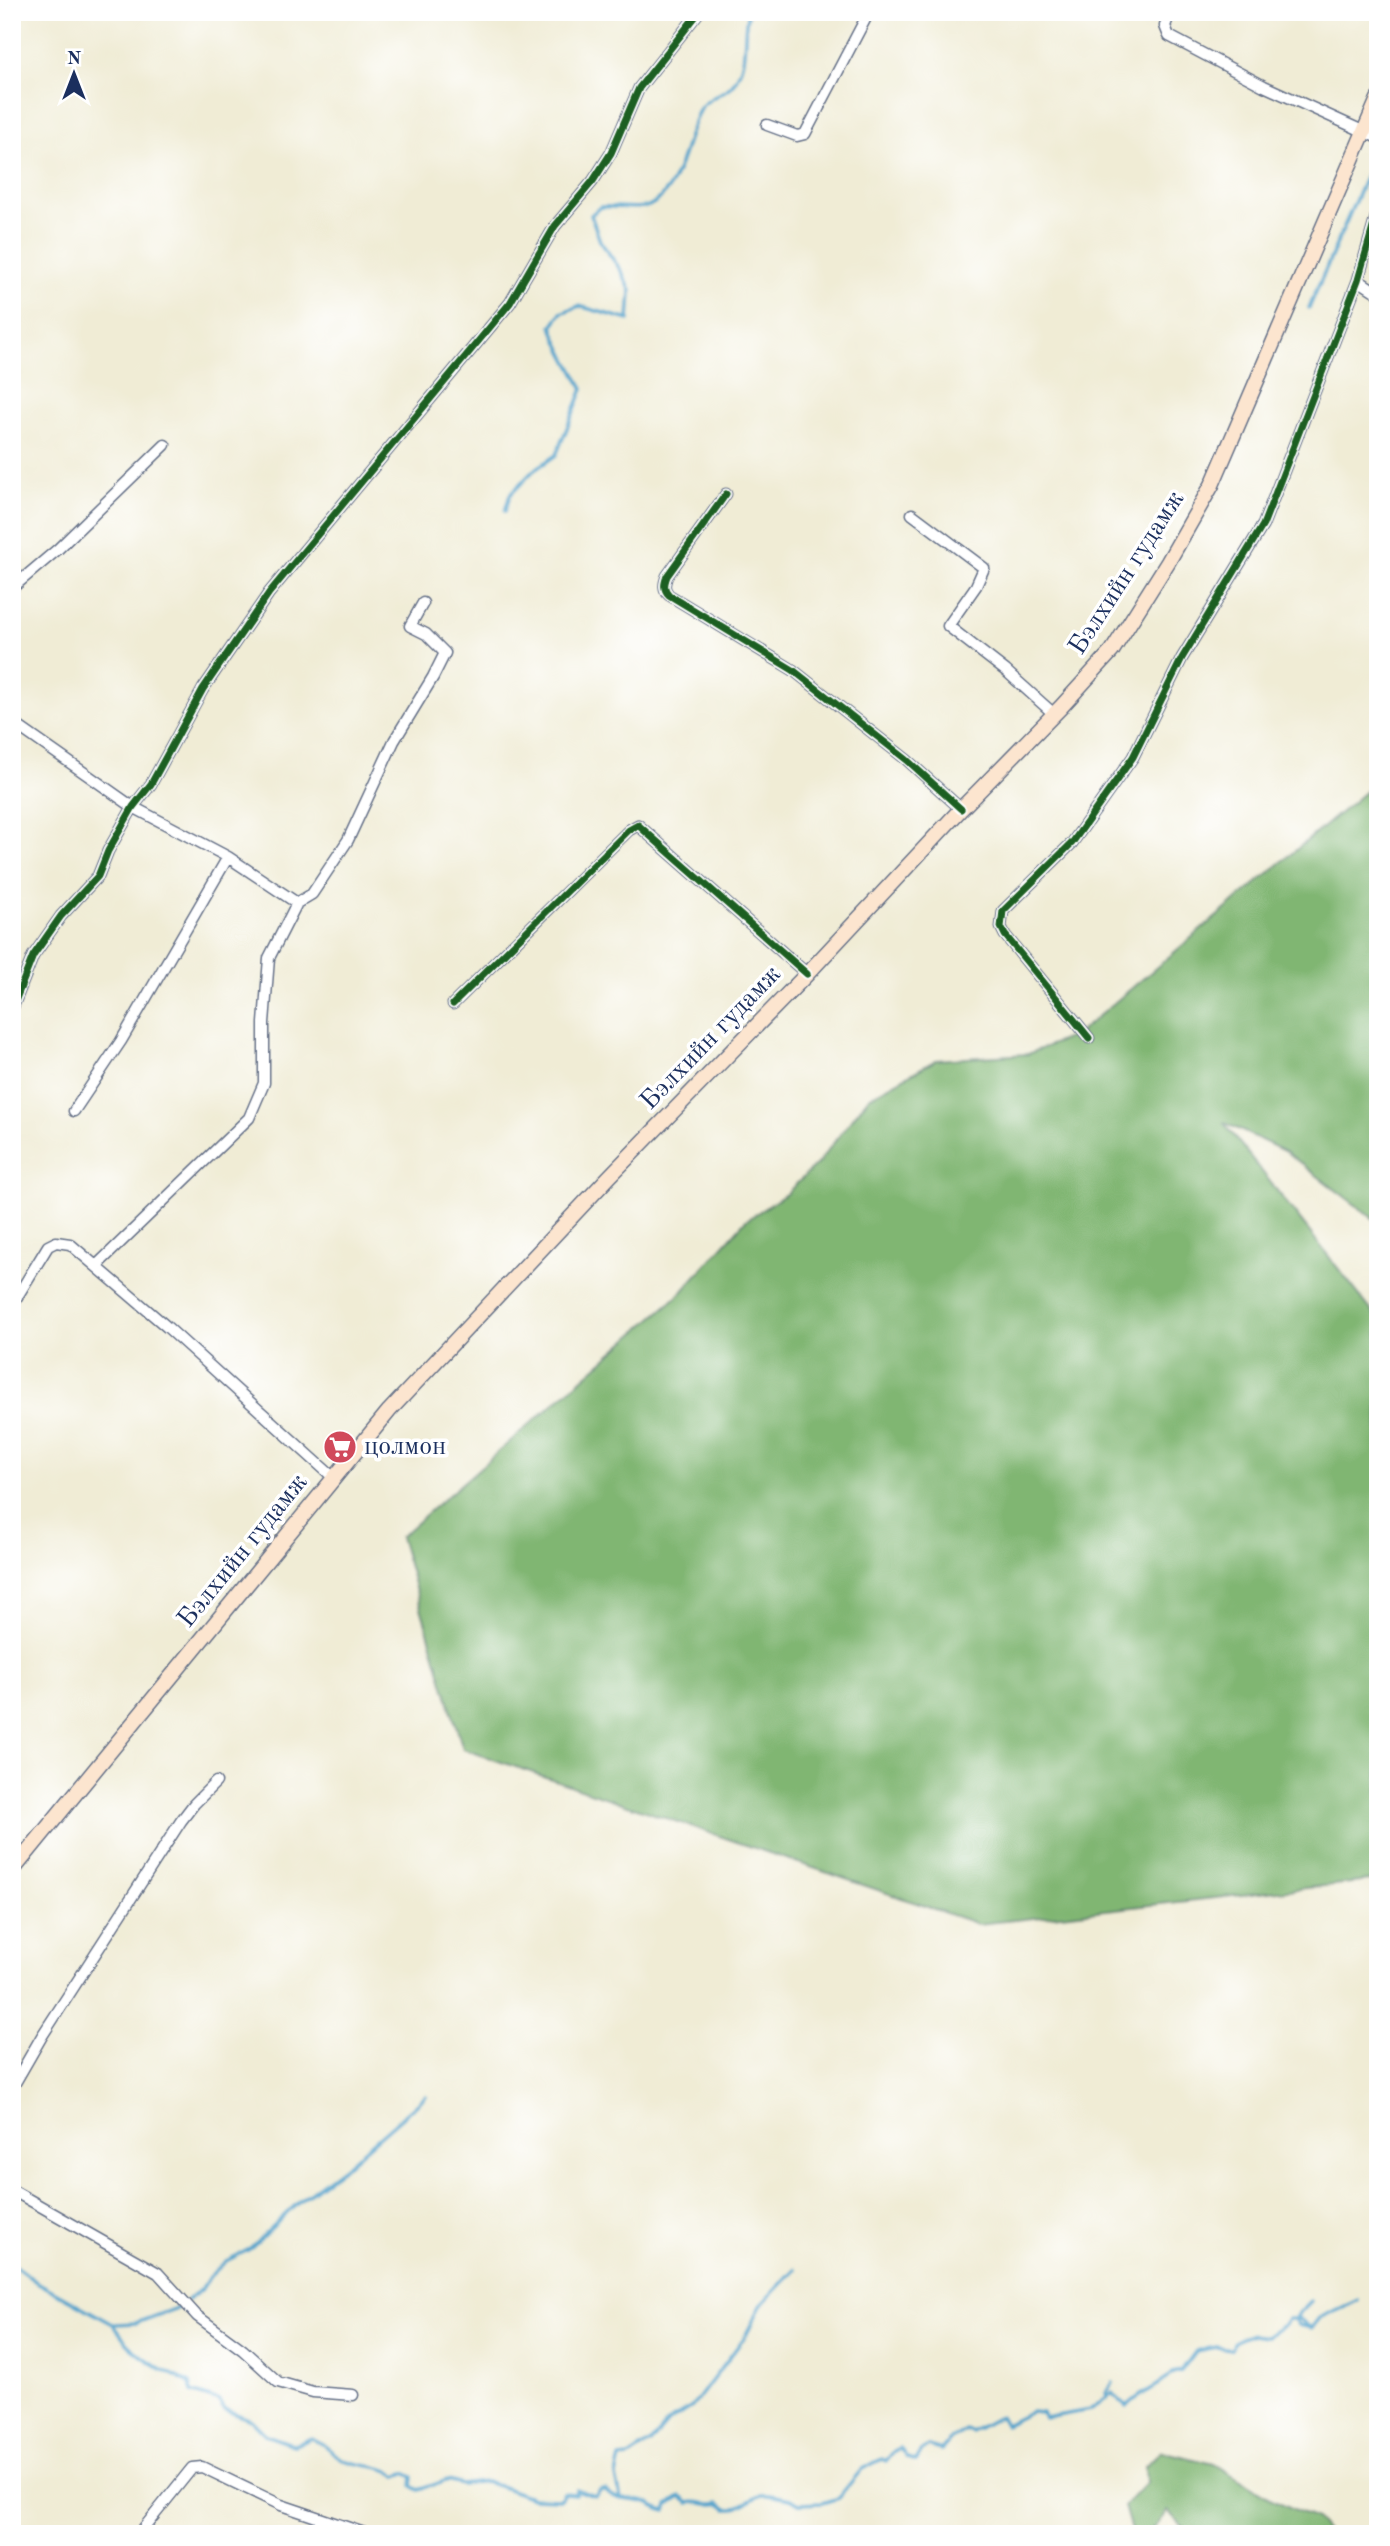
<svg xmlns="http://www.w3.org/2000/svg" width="1390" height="2546" viewBox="0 0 1390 2546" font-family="'Old Standard TT',serif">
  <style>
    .forest { fill: #80b672; stroke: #4e7268; stroke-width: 2 }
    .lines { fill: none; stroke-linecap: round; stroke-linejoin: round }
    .stream { stroke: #52a3cc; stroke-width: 3.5 }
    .street-casing { stroke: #667188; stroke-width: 13 }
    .secondary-casing { stroke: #667188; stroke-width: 17 }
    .street { stroke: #fff; stroke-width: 10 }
    .secondary { stroke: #fce5cf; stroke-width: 14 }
    .cycleway-casing { stroke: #fff; stroke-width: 11 }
    .cycleway { stroke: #1b5e20; stroke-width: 7 }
    .labels { text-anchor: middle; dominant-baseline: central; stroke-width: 7; stroke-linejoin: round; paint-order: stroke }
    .street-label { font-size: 26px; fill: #1b2f5e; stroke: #fff }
    .poi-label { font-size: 26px; fill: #1b2f5e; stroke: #fff; text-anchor: start }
  </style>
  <rect width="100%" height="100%" fill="#fff"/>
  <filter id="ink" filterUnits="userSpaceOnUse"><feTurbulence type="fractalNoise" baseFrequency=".0143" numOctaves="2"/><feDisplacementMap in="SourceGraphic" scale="14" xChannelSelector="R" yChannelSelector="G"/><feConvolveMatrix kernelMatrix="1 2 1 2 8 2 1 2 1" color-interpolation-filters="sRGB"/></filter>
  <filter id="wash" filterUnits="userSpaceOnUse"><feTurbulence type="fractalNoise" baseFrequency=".00686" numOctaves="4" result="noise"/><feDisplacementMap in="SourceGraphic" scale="28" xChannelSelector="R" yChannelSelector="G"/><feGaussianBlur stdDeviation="1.57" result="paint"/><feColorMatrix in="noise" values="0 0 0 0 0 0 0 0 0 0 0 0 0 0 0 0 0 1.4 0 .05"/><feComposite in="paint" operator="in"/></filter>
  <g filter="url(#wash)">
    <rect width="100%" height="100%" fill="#f0ecd5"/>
    <path class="forest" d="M1378 781V1222L1286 1152 1223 1122 1378 1319V1880L978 1924 463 1749 400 1537 681 1293 745 1221 786 1194 818 1163 869 1097 936 1060 1028 1054 1076 1035Z
      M1161 2451 1214 2464 1274 2500 1316 2519 1328 2534H1189L1168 2511C1156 2527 1153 2534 1132 2534L1124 2506 1146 2483 1145 2466Z"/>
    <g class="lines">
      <path class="stream" d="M1309 308 1378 148
        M505 511 510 495 533 471 556 455 583 389C573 368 559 348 552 326L561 313 579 306 629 320 631 291 622 272 600 241 591 215 600 207C612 206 640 210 649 206 683 189 683 137 701 107 709 96 727 94 735 81 749 58 742 35 748 12
        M12 2264 35 2281 113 2324 132 2349 161 2369 190 2383 192 2392 219 2401 223 2409 251 2420 266 2435 294 2445 312 2438C324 2443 332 2454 345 2460 360 2467 386 2465 397 2476L405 2473 413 2477 412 2486 419 2490 448 2480 461 2484 485 2481 532 2498 560 2499 564 2493 575 2494 576 2490 595 2496 600 2490H606C617 2504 635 2497 650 2504 656 2507 658 2510 666 2511L668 2505 681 2497 689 2503C700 2500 707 2507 719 2503L727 2509H734L761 2495H769L791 2499 799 2504 822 2503 838 2498 862 2469 882 2459 886 2461 894 2451 900 2448 907 2458 916 2461 923 2449 929 2446 941 2450 951 2439 966 2430 971 2432 1000 2416 1005 2425 1031 2412 1042 2413 1045 2418 1090 2410 1112 2393 1127 2407C1140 2391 1159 2389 1172 2373L1181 2371 1196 2351 1217 2347 1231 2349 1233 2342 1252 2334 1267 2336 1284 2325 1288 2319H1295L1299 2325 1311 2328 1296 2316 1311 2301
        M187 2300 201 2290 209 2277 226 2261 248 2250 303 2198 348 2164 426 2096
        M115 2324 136 2323 185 2305
        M1311 2328 1319 2318 1358 2300
        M1107 2398 1106 2392 1113 2383
        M621 2499 616 2476 620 2458 629 2457 650 2443 668 2422 692 2407 744 2338 762 2304 795 2269"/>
    </g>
  </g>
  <g filter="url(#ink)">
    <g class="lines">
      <defs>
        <path id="street" d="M1170 12 1165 26 1169 36 1264 86 1378 138
          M767 125 797 136 805 134 869 12
          M1358 280 1378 293
          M726 494 667 576C664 584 663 589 669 595L793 670 907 760 961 809
          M912 514 984 568 976 586 948 626 1006 671 1054 714
          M12 588 58 549 165 445
          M12 722 133 807 228 857 297 903
          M453 1004 629 830 638 825 807 974
          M12 1009 33 956 61 916 98 876 108 851 133 807 151 784 203 689 269 593 510 303 555 226 593 181 611 153 639 88 699 12
          M1089 1038 1005 935 1001 927 1003 911 1072 843 1133 757 1182 658 1263 525 1358 280 1378 210
          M74 1111 121 1041 228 857
          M96 1266 249 1118 264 1083V1023L269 958 297 903 312 894 348 840 394 741 433 677 445 653 426 634 410 626 423 603
          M12 1305 48 1246 56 1242 70 1244 167 1327 334 1478
          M12 2088 42 2036 181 1821 194 1804 216 1782
          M12 2190 158 2273 197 2316 243 2350 278 2382 313 2392 353 2395
          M139 2534 192 2468 202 2467 281 2505 367 2534"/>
        <path id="secondary" d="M12 1871 389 1411 609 1177 807 974 961 809 1061 707 1112 651 1168 562 1212 485 1378 99"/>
      </defs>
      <use href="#street" class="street-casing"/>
      <use href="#secondary" class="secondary-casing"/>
      <use href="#street" class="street"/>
      <use href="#secondary" class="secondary"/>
      <defs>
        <path id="cycleway" d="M726 494 667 576C664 584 663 589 669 595L793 670 907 760 961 809
          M453 1004 629 830 638 825 807 974
          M12 1009 33 956 61 916 98 876 108 851 133 807 151 784 203 689 269 593 510 303 555 226 593 181 611 153 639 88 699 12
          M1089 1038 1005 935 1001 927 1003 911 1072 843 1133 757 1182 658 1263 525 1358 280 1378 210"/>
      </defs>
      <use href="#cycleway" class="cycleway-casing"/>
      <use href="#cycleway" class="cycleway"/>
    </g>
  </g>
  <defs>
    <symbol id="supermarket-disc" viewBox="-11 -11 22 22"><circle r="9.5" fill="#d1495b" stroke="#fff"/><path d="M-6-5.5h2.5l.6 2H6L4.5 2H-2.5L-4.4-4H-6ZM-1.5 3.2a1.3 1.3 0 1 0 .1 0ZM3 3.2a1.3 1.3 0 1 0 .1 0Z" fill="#fff"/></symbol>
  </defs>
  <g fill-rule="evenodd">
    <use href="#supermarket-disc" x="321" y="1428" width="38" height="38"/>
  </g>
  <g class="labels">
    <g class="street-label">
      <text transform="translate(1127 573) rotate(-57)">Бэлхийн гудамж</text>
      <text transform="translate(711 1038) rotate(-46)">Бэлхийн гудамж</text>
      <text transform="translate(243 1551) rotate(-51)">Бэлхийн гудамж</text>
    </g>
    <g class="poi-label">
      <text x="364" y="1447">цолмон</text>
    </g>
  </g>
  <rect width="1390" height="2546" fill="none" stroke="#fff" stroke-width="42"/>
  <g transform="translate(74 74)" stroke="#ffffff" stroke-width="5" paint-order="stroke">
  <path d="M0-5L12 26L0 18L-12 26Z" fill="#1b2f5e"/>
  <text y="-10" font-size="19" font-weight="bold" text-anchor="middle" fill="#1b2f5e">N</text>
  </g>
</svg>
